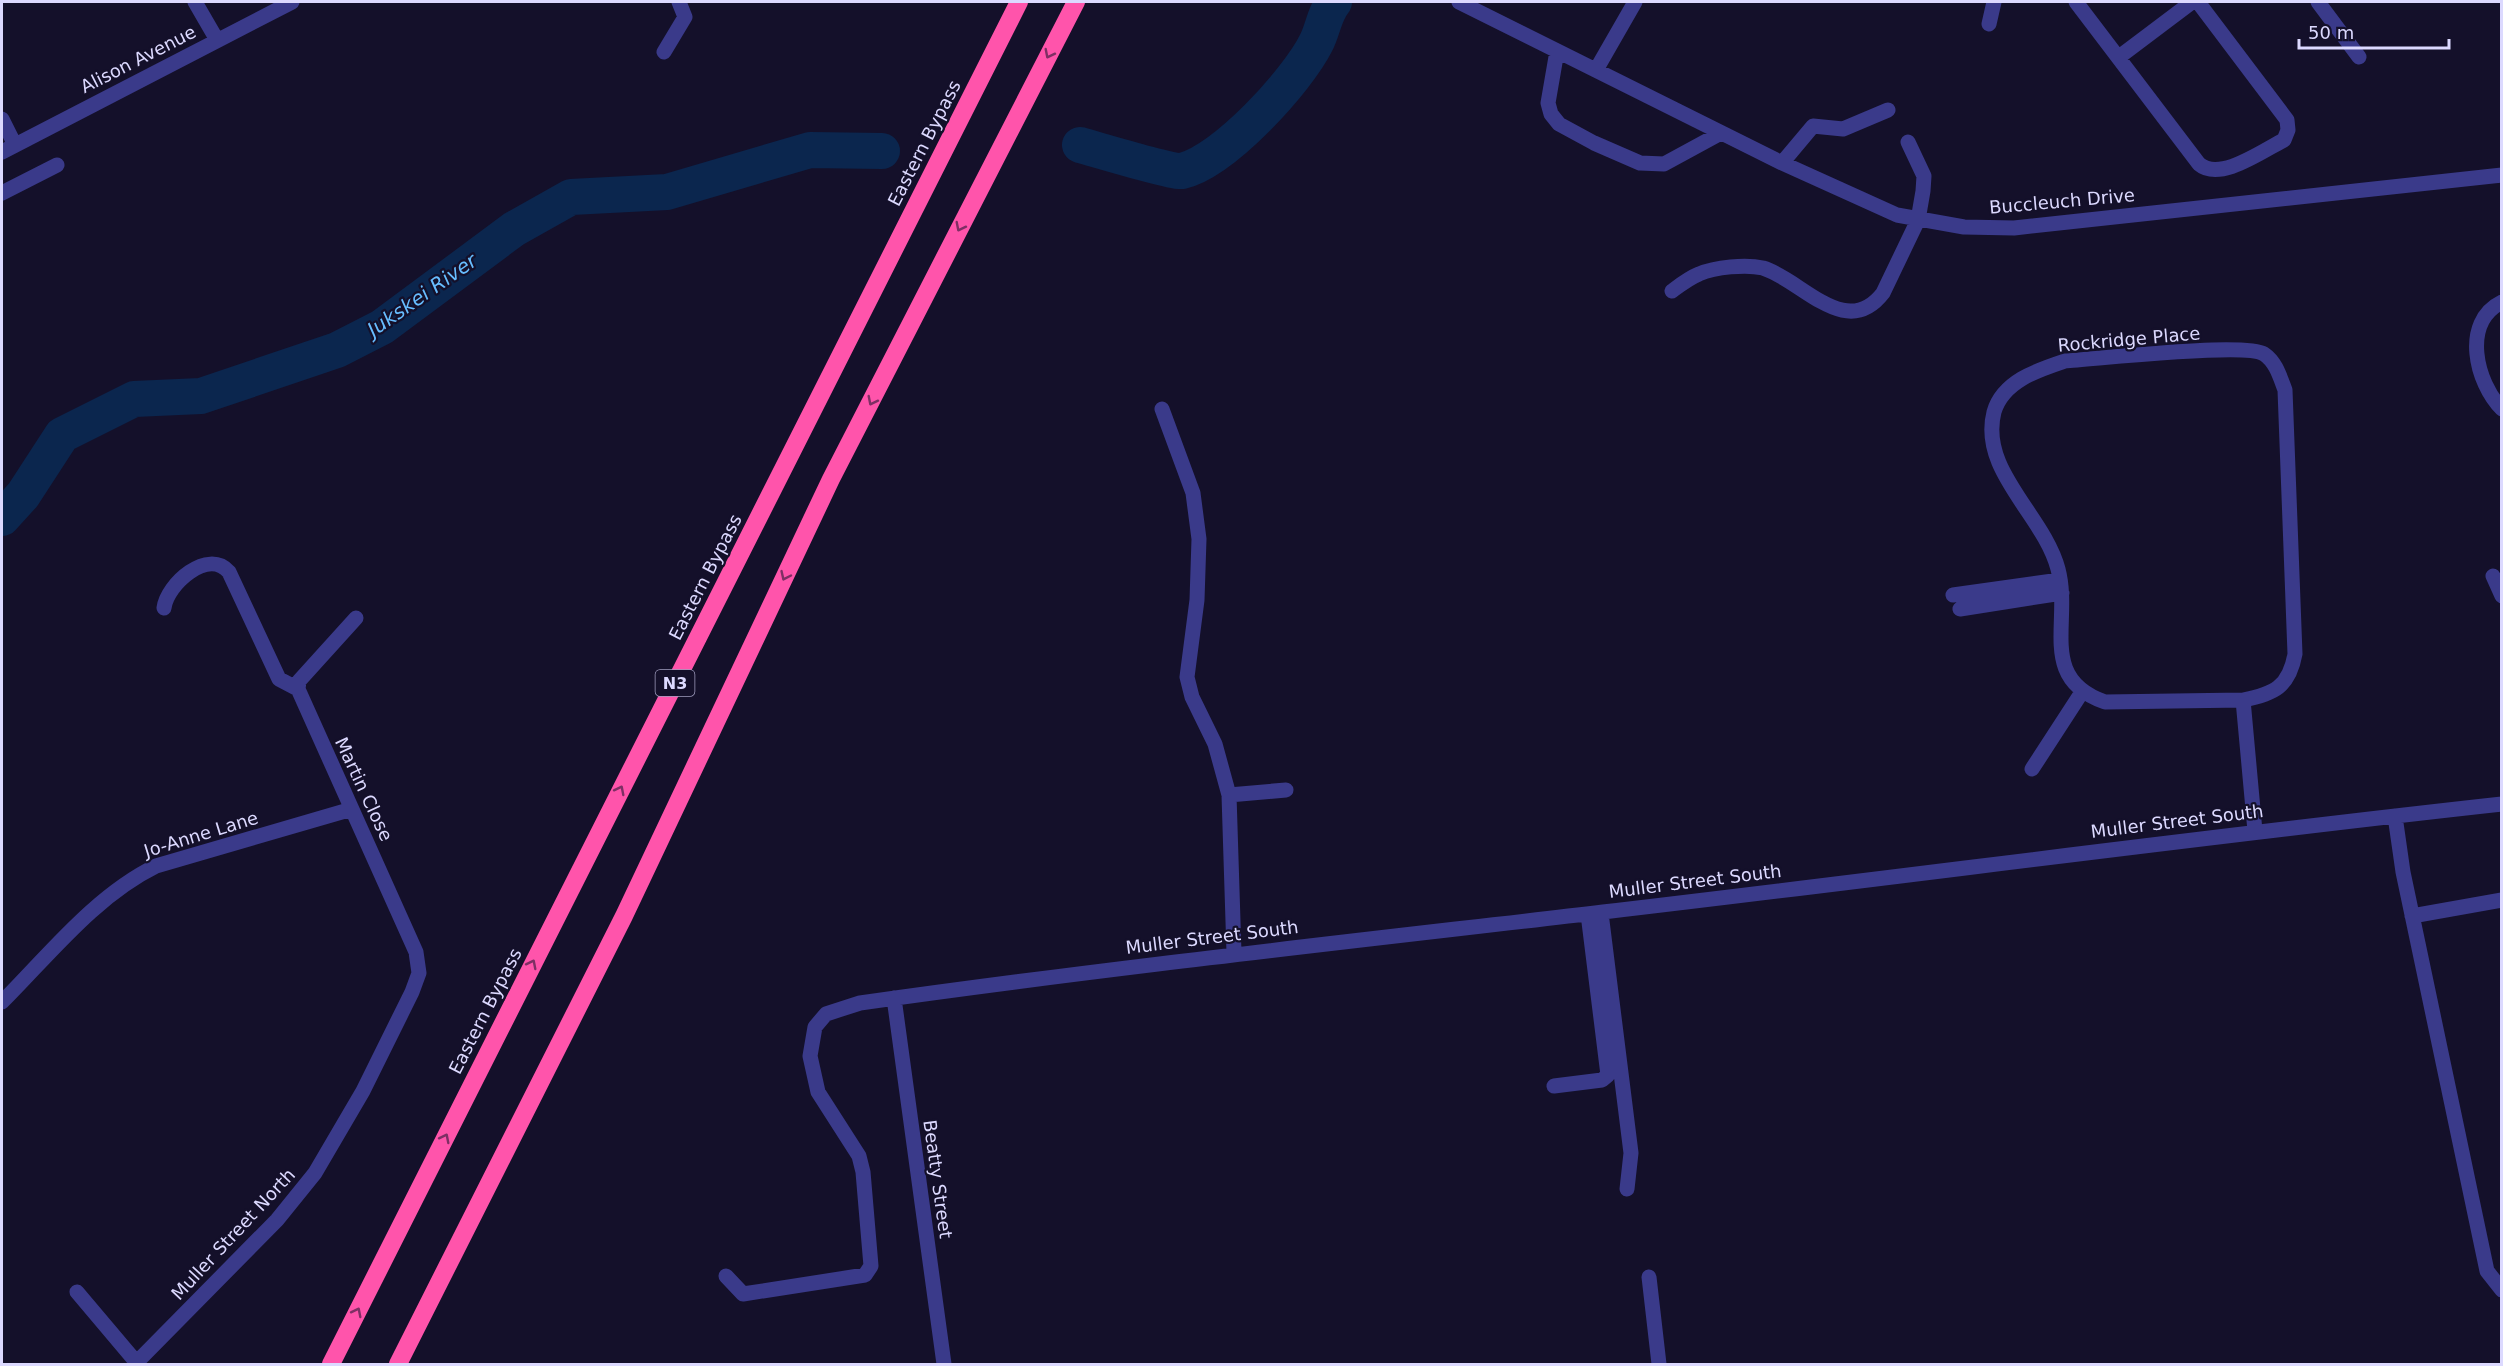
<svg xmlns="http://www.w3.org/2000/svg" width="2503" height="1366" viewBox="0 0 2503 1366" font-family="'DejaVu Sans',sans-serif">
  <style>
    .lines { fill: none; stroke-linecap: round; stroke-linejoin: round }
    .river { stroke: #0b264e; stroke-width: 36 }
    .minor { stroke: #3a3a8a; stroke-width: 15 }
    .highway { stroke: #ff54ab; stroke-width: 18 }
    .oneway { stroke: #7e2f64 }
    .labels { text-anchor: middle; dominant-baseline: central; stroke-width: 4.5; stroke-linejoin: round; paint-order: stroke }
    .shield { fill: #14102a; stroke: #a09dbf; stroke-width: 1.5 }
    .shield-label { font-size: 16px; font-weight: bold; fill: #dcd9ff }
    .street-label { font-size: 18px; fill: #dcd9ff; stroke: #14102a }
    .water-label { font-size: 20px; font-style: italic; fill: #67bdff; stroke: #14102a }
  </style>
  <rect width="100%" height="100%" fill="#14102a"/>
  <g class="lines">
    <path class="river" d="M1080 145C1095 149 1174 173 1182 171 1224 161 1297 81 1316 43 1323 30 1324 14 1334 2
      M2 518 23 495 62 435 134 399 201 396 337 350 382 327 514 229 571 197 667 192 810 150 882 151"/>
    <path class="minor" d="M195 2 217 40
      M1459 2 1782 163 1897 215 1964 227 2014 228 2502 175
      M2076 2 2199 164C2220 182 2262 151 2284 140L2288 130 2287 120 2198 2
      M2318 2 2359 57
      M1989 24 1994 2
      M1557 51 1548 103 1551 114 1559 124 1594 143 1640 163 1664 164 1721 133
      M664 52 685 17 679 2
      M2119 57 2192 2
      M1596 70 1635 2
      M2 119 15 145
      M2 152 292 2
      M1782 163 1813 126 1843 129 1888 110
      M2 193 57 165
      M1672 291C1680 285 1689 278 1699 274 1715 267 1746 264 1763 268 1802 280 1846 341 1883 293L1918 220 1923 191 1924 176 1908 142
      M2502 302C2461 322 2476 383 2502 409
      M1162 409 1193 493 1199 539 1197 600 1187 677 1192 697 1215 744 1229 795 1234 953
      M2493 576 2502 596
      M1953 595 2060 580
      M164 608C167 584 208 548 229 572L279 679 298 689
      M1960 609 2062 593
      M2243 700 2105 702C2037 678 2072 622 2058 569 2044 515 1979 471 1994 412 2003 381 2038 370 2065 361 2098 359 2244 342 2264 354 2276 362 2280 377 2285 390L2295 654C2289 687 2274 694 2243 700L2255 831
      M2032 769 2082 692
      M1229 795 1286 790
      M2395 816 2403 872 2487 1271 2502 1290
      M1601 913 1631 1153 1627 1189
      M2412 916 2502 900
      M894 998 944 1364
      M2 1002C49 955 95 896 156 866L352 809
      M1554 1086 1602 1080 1608 1075 1588 914
      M726 1276 743 1294 865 1275 871 1266 863 1172 859 1156 818 1092 810 1056 815 1027 826 1014 860 1003C1107 968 1355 941 1603 912 1902 877 2201 837 2502 804
      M1649 1277 1659 1364
      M77 1292 137 1363
      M135 1364 277 1220 315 1173 363 1091 412 992 419 973 416 952 298 689 299 681 356 618"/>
    <path class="highway" d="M331 1364 1019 2
      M398 1364 624 916 831 479 1076 2"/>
  </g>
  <defs><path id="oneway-chevron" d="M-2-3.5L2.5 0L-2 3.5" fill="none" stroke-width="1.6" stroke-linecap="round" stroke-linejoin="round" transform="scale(1.5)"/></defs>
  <g class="oneway">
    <use href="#oneway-chevron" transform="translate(1049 54) rotate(117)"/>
    <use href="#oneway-chevron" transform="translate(960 227) rotate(117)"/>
    <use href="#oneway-chevron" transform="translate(872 401) rotate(117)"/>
    <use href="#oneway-chevron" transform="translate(785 576) rotate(115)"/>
    <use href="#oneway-chevron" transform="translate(620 790) rotate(-63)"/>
    <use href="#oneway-chevron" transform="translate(532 964) rotate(-63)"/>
    <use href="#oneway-chevron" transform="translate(445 1138) rotate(-63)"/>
    <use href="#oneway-chevron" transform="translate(357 1312) rotate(-63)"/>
  </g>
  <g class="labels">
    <rect class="shield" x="655.5" y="670" width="39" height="26" rx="4.5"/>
    <g class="shield-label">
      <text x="675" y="683">N3</text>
    </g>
    <g class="street-label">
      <text transform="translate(138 59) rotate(-27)">Alison Avenue</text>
      <text transform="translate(924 143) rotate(-63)">Eastern Bypass</text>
      <text transform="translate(2062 201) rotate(-5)">Buccleuch Drive</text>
      <text transform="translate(2129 339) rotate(-5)">Rockridge Place</text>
      <text transform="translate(705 577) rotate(-63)">Eastern Bypass</text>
      <text transform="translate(364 789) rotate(65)">Martin Close</text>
      <text transform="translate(2177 821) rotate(-7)">Muller Street South</text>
      <text transform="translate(201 834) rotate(-17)">Jo-Anne Lane</text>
      <text transform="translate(1695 881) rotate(-7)">Muller Street South</text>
      <text transform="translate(1212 937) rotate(-7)">Muller Street South</text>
      <text transform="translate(485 1011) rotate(-63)">Eastern Bypass</text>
      <text transform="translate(938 1179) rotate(82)">Beatty Street</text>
      <text transform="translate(233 1234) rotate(-47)">Muller Street North</text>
    </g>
    <g class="water-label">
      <text transform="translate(422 295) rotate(-35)">Jukskei River</text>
    </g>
  </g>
  <rect width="2503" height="1366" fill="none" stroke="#dcd9ff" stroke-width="6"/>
  <path d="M2299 39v9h150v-9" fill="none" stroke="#dcd9ff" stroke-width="3"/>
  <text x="2308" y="39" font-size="18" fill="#dcd9ff" stroke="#14102a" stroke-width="4.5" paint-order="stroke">50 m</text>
</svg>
